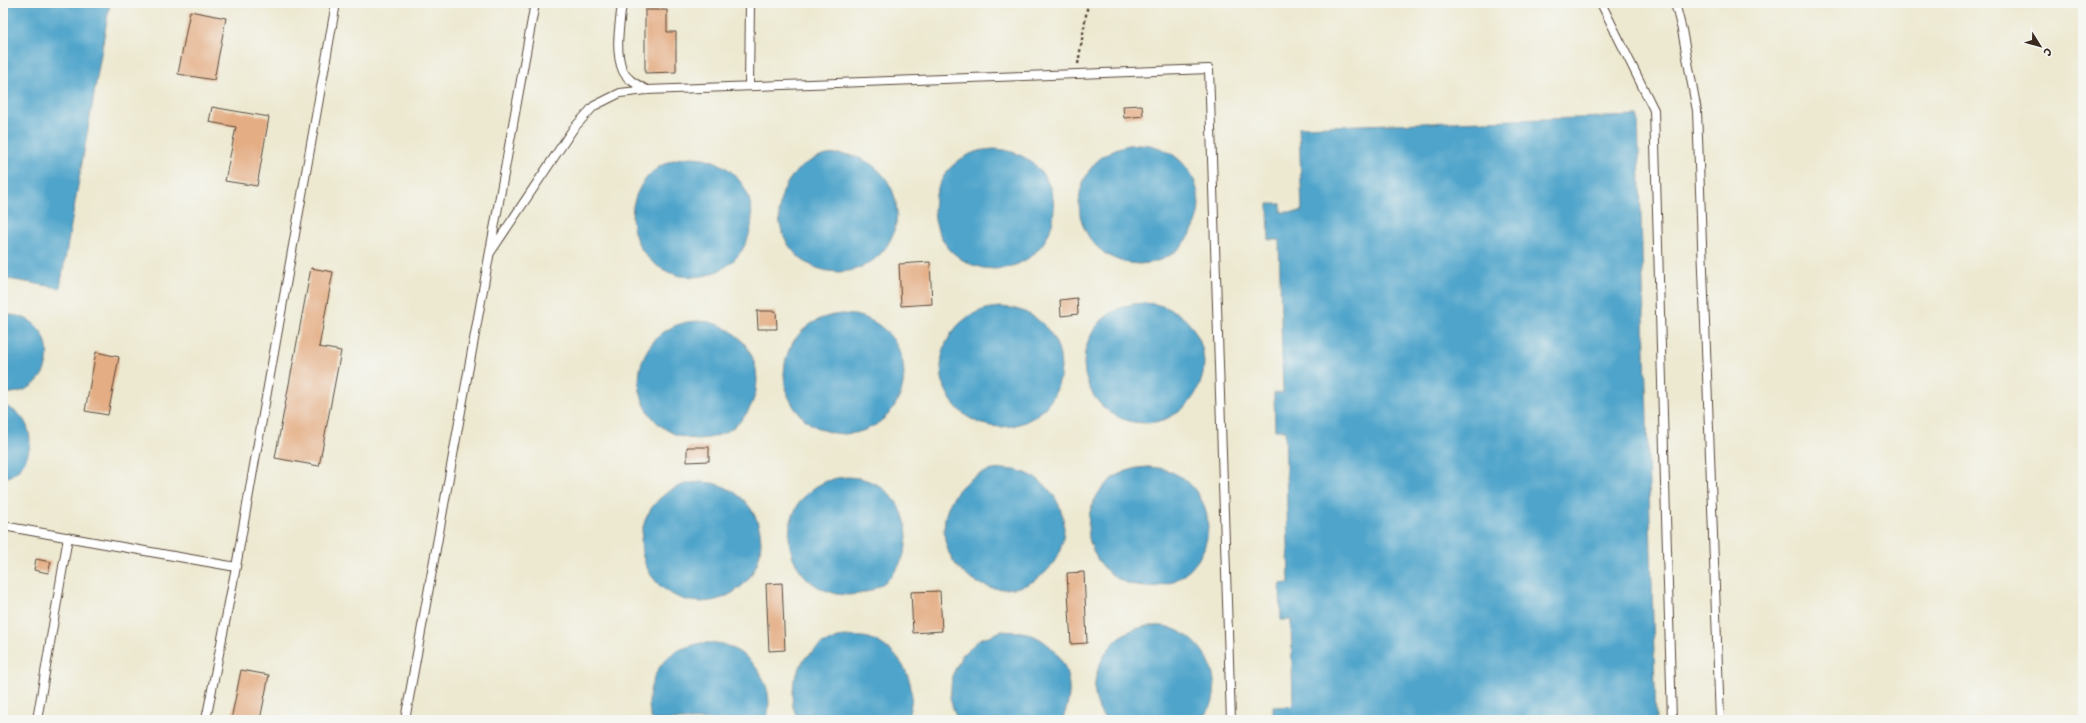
<svg xmlns="http://www.w3.org/2000/svg" width="2086" height="723" viewBox="0 0 2086 723" font-family="'Shantell Sans',sans-serif">
  <style>
    .water { fill: #50a4cb; stroke: #466774 }
    .building { fill: #e4ad84 }
    .lines { fill: none; stroke-linecap: round; stroke-linejoin: round }
    .lane-casing { stroke: #564739; stroke-width: 10 }
    .path { stroke: #564739; stroke-width: 2.5; stroke-dasharray: 3 3; stroke-linecap: butt }
    .lane { stroke: #fff; stroke-width: 8 }
  </style>
  <rect width="100%" height="100%" fill="#f6f6f2"/>
  <filter id="ink" filterUnits="userSpaceOnUse"><feTurbulence type="fractalNoise" baseFrequency=".025" numOctaves="2"/><feDisplacementMap in="SourceGraphic" scale="8" xChannelSelector="R" yChannelSelector="G"/><feConvolveMatrix kernelMatrix="1 2 1 2 8 2 1 2 1" color-interpolation-filters="sRGB"/></filter>
  <filter id="wash" filterUnits="userSpaceOnUse"><feTurbulence type="fractalNoise" baseFrequency=".012" numOctaves="4" result="noise"/><feDisplacementMap in="SourceGraphic" scale="16" xChannelSelector="R" yChannelSelector="G"/><feGaussianBlur stdDeviation="0.9" result="paint"/><feColorMatrix in="noise" values="0 0 0 0 0 0 0 0 0 0 0 0 0 0 0 0 0 1.4 0 .05"/><feComposite in="paint" operator="in"/></filter>
  <g filter="url(#wash)">
    <rect width="100%" height="100%" fill="#ede9d1"/>
    <path class="water" d="M3 3H110L60 288 3 278Z
      M1638 116 1656 720H1273V707L1293 706 1291 620H1281L1280 584 1289 583 1285 430H1275L1274 393H1283L1279 240H1269L1268 204H1281V212H1302L1299 127Z
      M1079 204a60 60 0 1 1 120 0a60 60 0 1 1-120 0Z
      M934 209a60 60 0 1 1 120 0a60 60 0 1 1-120 0Z
      M779 213a59 59 0 1 1 118 0a59 59 0 1 1-118 0Z
      M632 217a60 60 0 1 1 120 0a60 60 0 1 1-120 0Z
      M1084 363a60 60 0 1 1 120 0a60 60 0 1 1-120 0Z
      M941 367a60 60 0 1 1 120 0a60 60 0 1 1-120 0Z
      M784 374a60 60 0 1 1 120 0a60 60 0 1 1-120 0Z
      M3 315C62 311 63 397 3 393Z
      M639 380a59 59 0 1 1 118 0a59 59 0 1 1-118 0Z
      M3 405C12 409 20 413 25 422 37 443 26 472 3 479Z
      M1088 527a60 60 0 1 1 120 0a60 60 0 1 1-120 0Z
      M944 529a60 60 0 1 1 120 0a60 60 0 1 1-120 0Z
      M789 536a59 59 0 1 1 118 0a59 59 0 1 1-118 0Z
      M641 542a60 60 0 1 1 120 0a60 60 0 1 1-120 0Z
      M1147 626C1154 626 1164 625 1171 628 1201 638 1220 669 1213 701 1211 707 1206 714 1203 720H1106C1083 694 1098 652 1124 634 1130 630 1139 628 1147 626Z
      M1002 631C1010 632 1020 631 1027 633 1065 646 1079 685 1062 720H957L950 699 952 676 962 655 980 639Z
      M844 636C852 637 862 636 869 638 902 650 922 687 906 720H798L792 704 794 680 804 659 822 644Z
      M700 643C708 643 718 642 725 645 755 656 777 688 766 720H652C643 696 655 661 679 650 686 647 694 645 700 643Z"/>
    <g id="blocks">
      <path class="building" d="M645 10H667V32H676V72L645 73Z
        M190 11 226 18 214 80 178 74Z
        M1142 105 1143 116 1124 118 1123 106Z
        M212 107 269 117 257 186 225 181 236 127 209 122Z
        M930 262 932 304 901 306 899 264Z
        M311 268 333 272 319 347 341 351 319 466 275 458Z
        M1077 298 1078 314 1061 316 1060 300Z
        M757 311H776L777 329H758Z
        M96 352 119 357 108 415 85 411Z
        M687 447H709V461L687 462Z
        M36 559 51 562 48 573 34 570Z
        M1084 572 1087 643 1071 644 1067 573Z
        M782 583 785 650 769 651 766 584Z
        M940 591 942 631 913 633 911 592Z
        M241 670 269 675 260 720H231Z"/>
    </g>
  </g>
  <g filter="url(#ink)">
    <use href="#blocks" fill-opacity="0" stroke="#564739" stroke-width="1"/>
    <g class="lines">
      <defs>
        <path id="lane" d="M622 3C620 24 614 51 623 71 627 80 638 85 647 90
          M1601 3 1654 110 1672 720
          M1675 3 1682 30 1697 111 1720 720
          M749 86 750 3
          M490 253 573 129 594 106 620 93 647 90 1209 69 1231 720
          M3 526 236 567
          M37 720 68 537
          M206 720 236 567 336 3
          M405 720 535 3"/>
      </defs>
      <use href="#lane" class="lane-casing"/>
      <path class="path" d="M1078 64 1088 3"/>
      <use href="#lane" class="lane"/>
    </g>
  </g>
  <rect width="2086" height="723" fill="none" stroke="#f6f6f2" stroke-width="16"/>
  <g transform="translate(2040 46) rotate(127)" stroke="#f6f6f2" stroke-width="3" paint-order="stroke">
  <path d="M0-3L7 15L0 10L-7 15Z" fill="#3b2a1e"/>
  <text y="-6" font-size="11" font-weight="bold" text-anchor="middle" fill="#3b2a1e">С</text>
  </g>
</svg>
